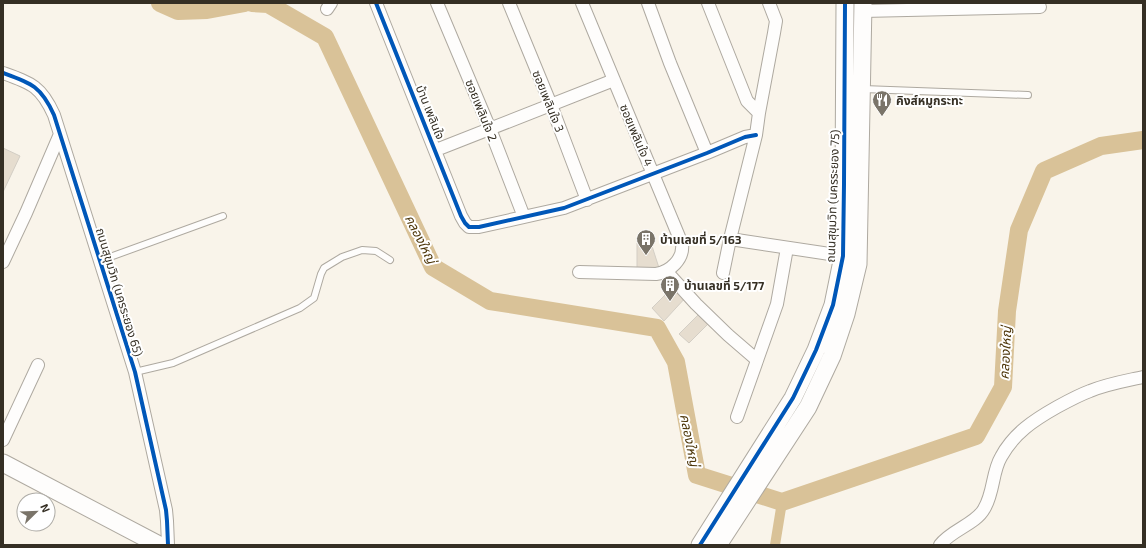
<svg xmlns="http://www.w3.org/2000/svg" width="1146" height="548" viewBox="0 0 1146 548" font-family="'Exo 2','Noto Sans Thai',sans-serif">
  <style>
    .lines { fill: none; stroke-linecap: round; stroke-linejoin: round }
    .canal { stroke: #d9c298; stroke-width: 10 }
    .river { stroke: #d9c298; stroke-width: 18 }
    .building { fill: #e6ddcf; stroke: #d3cec5 }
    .lane-casing { stroke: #aea9a0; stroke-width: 8 }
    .street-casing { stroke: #aea9a0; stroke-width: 14 }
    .secondary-casing { stroke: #aea9a0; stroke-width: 19 }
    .lane { stroke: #fefdfc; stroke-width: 6 }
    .street { stroke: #fefdfc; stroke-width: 12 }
    .secondary { stroke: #fefdfc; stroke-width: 17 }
    .cycleway-casing { stroke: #fff; stroke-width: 6 }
    .cycleway { stroke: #0057b8; stroke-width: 4 }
    .labels { text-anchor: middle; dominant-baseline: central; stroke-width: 4; stroke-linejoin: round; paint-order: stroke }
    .poi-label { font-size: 12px; font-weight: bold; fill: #352f24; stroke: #fff; text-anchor: start }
    .street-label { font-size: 12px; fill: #352f24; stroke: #fff }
    .water-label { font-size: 13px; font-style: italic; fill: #4c3508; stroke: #fff }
  </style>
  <rect width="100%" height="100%" fill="#f9f4ea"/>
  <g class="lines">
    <path class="canal" d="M775 545 782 502"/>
    <path class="river" d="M160 3 178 11 207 10 245 3
      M252 3 268 4 325 37 433 267 490 301 657 328 676 362 697 475 782 502 976 436 1003 387 1007 311 1019 230 1044 171 1101 146 1143 140"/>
  </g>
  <path class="building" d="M3 148 20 156 3 192Z
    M637 243H651L660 271 637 270Z
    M676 284 687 296 664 321 652 308Z
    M700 313 710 322 689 343 679 334Z"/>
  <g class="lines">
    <defs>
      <path id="lane" d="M863 89 1028 95
        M99 261 223 216
        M135 372 173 363 300 308 314 298 321 274 324 268 342 257 362 250 376 251 390 260"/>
      <path id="street" d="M376 3 461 216 465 223 469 227H479L564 208 707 153 745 137 756 135
        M437 3 490 129 524 217
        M509 3 551 105 587 200
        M648 3 670 63 707 153
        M708 3 747 101 759 113
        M327 9 331 3
        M863 11 1040 7
        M3 73C31 83 41 86 54 115L135 372 166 510 167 521 168 545
        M436 150 614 80
        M730 239 843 256
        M3 262 26 213 60 134
        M666 271 696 304 728 335 757 360
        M579 272 656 274C670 272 684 259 682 244L582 3
        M723 273 730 239 756 135 759 113 774 33 776 21 769 3
        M737 417 777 304 787 248
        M3 440 38 365
        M940 545C951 530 976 524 984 509 994 493 992 472 1001 457 1014 433 1034 420 1057 407 1068 401 1079 395 1090 391 1107 384 1125 381 1143 377"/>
      <path id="secondary" d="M3 463 159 545
        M700 545 793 398 816 350 833 305 843 256 844 184 845 3
        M718 545 808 407 832 356 846 314 858 264 863 3"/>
    </defs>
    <use href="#lane" class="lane-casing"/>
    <use href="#street" class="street-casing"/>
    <use href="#secondary" class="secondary-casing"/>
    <use href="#lane" class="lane"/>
    <use href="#street" class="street"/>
    <use href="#secondary" class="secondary"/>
    <defs>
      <path id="cycleway" d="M376 3 461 216 465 223 469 227H479L564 208 707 153 745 137 756 135
        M3 73C31 83 41 86 54 115L135 372 166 510 167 521 168 545
        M700 545 793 398 816 350 833 305 843 256 844 184 845 3"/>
    </defs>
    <use href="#cycleway" class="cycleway-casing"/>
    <use href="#cycleway" class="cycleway"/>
  </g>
  <defs>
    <symbol id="restaurant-pin" viewBox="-11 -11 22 30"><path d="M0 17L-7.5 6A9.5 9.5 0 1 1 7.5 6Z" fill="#7a7469" stroke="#fff"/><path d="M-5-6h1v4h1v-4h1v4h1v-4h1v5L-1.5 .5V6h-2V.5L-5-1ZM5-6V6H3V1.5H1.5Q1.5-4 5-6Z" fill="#fff"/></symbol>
    <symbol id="building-pin" viewBox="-11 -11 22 30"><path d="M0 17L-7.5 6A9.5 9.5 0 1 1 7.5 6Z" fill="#7a7469" stroke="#fff"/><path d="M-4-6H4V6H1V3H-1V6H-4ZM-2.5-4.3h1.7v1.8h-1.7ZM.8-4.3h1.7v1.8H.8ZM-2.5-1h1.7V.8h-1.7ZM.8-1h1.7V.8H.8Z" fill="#fff"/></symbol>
  </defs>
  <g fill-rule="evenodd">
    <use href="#restaurant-pin" x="871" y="89" width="22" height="30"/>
    <use href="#building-pin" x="635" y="228" width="22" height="30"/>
    <use href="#building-pin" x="659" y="274" width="22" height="30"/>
  </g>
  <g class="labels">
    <g class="poi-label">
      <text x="896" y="100">คิงส์หมูกระทะ</text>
      <text x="660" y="239">บ้านเลขที่ 5/163</text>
      <text x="684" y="285">บ้านเลขที่ 5/177</text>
    </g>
    <g class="street-label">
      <text transform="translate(549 101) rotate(68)">ซอยเพลินใจ 3</text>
      <text transform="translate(482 110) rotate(68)">ซอยเพลินใจ 2</text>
      <text transform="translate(431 112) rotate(68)">บ้าน เพลินใจ</text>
      <text transform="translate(637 135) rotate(67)">ซอยเพลินใจ 4</text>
      <text transform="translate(832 196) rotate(-88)">ถนนสุขุมวิท (นครระยอง 75)</text>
      <text transform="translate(120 292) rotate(73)">ถนนสุขุมวิท (นครระยอง 65)</text>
    </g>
    <g class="water-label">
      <text transform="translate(421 239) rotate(63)">คลองใหญ่</text>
      <text transform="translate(1005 353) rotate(-87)">คลองใหญ่</text>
      <text transform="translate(690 440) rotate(79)">คลองใหญ่</text>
    </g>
  </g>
  <rect width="1146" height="548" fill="none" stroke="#352f24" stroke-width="8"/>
  <g transform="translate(36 512) rotate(67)"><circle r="19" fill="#ffffff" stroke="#aeaca7"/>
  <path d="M0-3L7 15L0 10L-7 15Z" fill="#7a7469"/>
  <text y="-6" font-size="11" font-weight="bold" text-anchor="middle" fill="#352f24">N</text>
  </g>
</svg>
